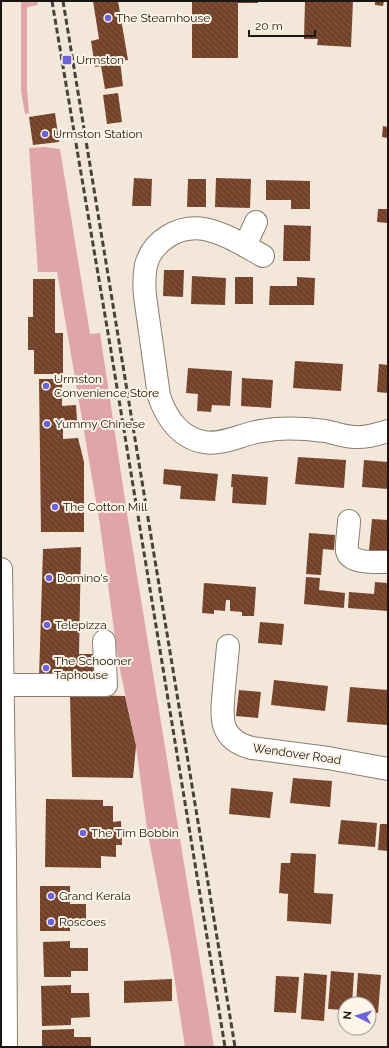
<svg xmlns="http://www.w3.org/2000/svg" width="389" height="1048" viewBox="0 0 389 1048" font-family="Raleway,sans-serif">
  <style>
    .green { fill: #e0a5a9 }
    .building { fill: url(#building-back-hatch) }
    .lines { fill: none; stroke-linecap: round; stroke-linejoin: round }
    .minor-casing { stroke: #887f71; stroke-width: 24 }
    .minor { stroke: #fff; stroke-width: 22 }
    .rail { stroke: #47423b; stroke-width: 3; stroke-dasharray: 6 3; stroke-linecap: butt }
    .poi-dot { fill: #6962dc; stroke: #fef5e9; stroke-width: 1.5 }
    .labels { text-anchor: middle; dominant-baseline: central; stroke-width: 4; stroke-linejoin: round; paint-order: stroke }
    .poi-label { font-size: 12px; fill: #1a1611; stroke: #fef5e9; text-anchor: start }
    .street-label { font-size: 12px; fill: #1a1611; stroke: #fef5e9 }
  </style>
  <defs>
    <pattern id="building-back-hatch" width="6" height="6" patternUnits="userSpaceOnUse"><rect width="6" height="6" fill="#744129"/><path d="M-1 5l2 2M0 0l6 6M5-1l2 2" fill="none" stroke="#825946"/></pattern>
  </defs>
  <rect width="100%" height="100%" fill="#f2e7d8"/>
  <path class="green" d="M21 1H37L38 5 27 7V91L29 113 25 114 21 91Z
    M45 147 60 149 90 334 100 333 128 520 214 1047H185L171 956 147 829 136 746 118 660 100 525 57 272H38L29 148Z"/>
  <path class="building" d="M93 1H118L128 60 120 61 123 86 105 89 101 66 95 67 91 41 99 39Z
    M192 1H258V3H238V58H192Z
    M305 1H353L351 47 317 45 318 39H304Z
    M375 1H384L383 6 375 5Z
    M118 93 122 122 107 124 103 95Z
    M55 113 59 142 33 145 29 117Z
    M383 126 388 127V138L382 137Z
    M134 178 152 179 151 206H132Z
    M216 178 251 179 250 208 215 207Z
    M188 179H206V207H187Z
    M266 180 310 181V209H291V200H266Z
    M378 209H388V223L377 222Z
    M284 225 311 226 310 261H283Z
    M164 270H184L183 297 163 296Z
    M192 276 226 278 225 305 191 304Z
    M235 277H253V304H235Z
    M297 277 315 278 314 305H269L270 286H297Z
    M33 279H55V333H63V374H34V350H28V317H33Z
    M295 361 343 364 341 391 293 388Z
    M379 364 388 365V393L377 392Z
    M188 368 232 371 230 406 212 405 211 412 197 411 198 394 186 393Z
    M242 378 273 380 271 408 241 406Z
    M39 379H62V406L76 405 77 421H63V439L78 438 84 462V532H41Z
    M298 457 346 460 344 488 295 484Z
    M364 460 388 462V489L362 487Z
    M164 469 218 474 215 501 180 499 181 486 163 484Z
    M232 474 268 477 266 505 232 503 233 487H231Z
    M372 519 388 520V551L369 550Z
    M309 533 335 535 334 550 323 549 321 575 306 574Z
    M81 547 79 654H97L98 677 39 678 43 549Z
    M306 577 320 578 319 590 345 593 344 608 304 604Z
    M375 582 388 583V611L348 608 349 592 374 594Z
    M204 583 256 587 254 616H242V612L230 611V600H226L225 611 214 610V614L202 613Z
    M260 622 284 624 282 645 258 643Z
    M274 680 328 686 325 711 271 705Z
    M350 687 388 690V725L347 722Z
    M239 690 261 692 258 718 236 716Z
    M70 695 125 696 136 746 133 778 72 777Z
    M293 778 332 781 330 807 290 803Z
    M231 788 273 792 270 818 229 814Z
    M46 799 103 800V806H113V822L121 821 122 845H116V857L101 856V868L45 867Z
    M341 820 377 823 375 847 338 844Z
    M380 824H388V851L378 850Z
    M291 853 316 854 314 893 333 894 331 924 287 921 288 894 279 893 281 863H290Z
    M40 886H70V904H86V924H70V931H40Z
    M70 941V948H88V971H71V977H44L43 942Z
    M331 971 354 973 352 1004H345V1010L328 1009Z
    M304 973 327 975 324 1021 301 1019Z
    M358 973 381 975 378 1013 369 1012V1004H356Z
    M276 976 299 977 296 1013 274 1012Z
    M172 979V1001L124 1003V981Z
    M71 985V993H89L90 1017 71 1018V1025L42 1026 41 986Z
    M74 1029V1037H91V1047H42V1030Z"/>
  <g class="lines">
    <defs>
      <path id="minor" d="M245 246 256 222
        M263 256C245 246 225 233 204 229 179 225 153 240 146 265 144 275 144 285 145 296L159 396C166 417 180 438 204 442 219 445 237 437 252 433 259 431 268 430 276 429 292 428 309 429 325 431 335 433 345 437 355 437 366 438 378 434 388 431
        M349 521C349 529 346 543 347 551 350 564 377 562 388 562
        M1 569 5 859 6 1047
        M228 646C227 660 225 675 224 689 221 718 219 740 252 748L328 758 388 769
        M3 685H106L104 641"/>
    </defs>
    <use href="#minor" class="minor-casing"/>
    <use href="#minor" class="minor"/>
    <path class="rail" d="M52 1 111 351 225 1047
      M63 1 235 1047"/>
  </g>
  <g class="poi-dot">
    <circle cx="108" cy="18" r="4"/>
    <rect x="62" y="55" width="10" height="10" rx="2"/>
    <circle cx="45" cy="134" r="4"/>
    <circle cx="46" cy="386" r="4"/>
    <circle cx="47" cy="424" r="4"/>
    <circle cx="55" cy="507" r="4"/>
    <circle cx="49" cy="578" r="4"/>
    <circle cx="47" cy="625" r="4"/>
    <circle cx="46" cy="668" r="4"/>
    <circle cx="83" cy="833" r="4"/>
    <circle cx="51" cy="896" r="4"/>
    <circle cx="51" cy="922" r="4"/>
  </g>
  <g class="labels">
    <g class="poi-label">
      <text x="116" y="18">The Steamhouse</text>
      <text x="76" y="60">Urmston</text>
      <text x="53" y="134">Urmston Station</text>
      <text x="54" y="379">Urmston<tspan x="54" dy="14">Convenience Store</tspan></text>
      <text x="55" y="424">Yummy Chinese</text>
      <text x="63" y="507">The Cotton Mill</text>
      <text x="57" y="578">Domino's</text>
      <text x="55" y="625">Telepizza</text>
      <text x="54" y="661">The Schooner<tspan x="54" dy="14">Taphouse</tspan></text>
      <text x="91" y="833">The Tim Bobbin</text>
      <text x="59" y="896">Grand Kerala</text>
      <text x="59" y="922">Roscoes</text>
    </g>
    <g class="street-label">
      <text transform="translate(297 754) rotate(8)">Wendover Road</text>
    </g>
  </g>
  <rect width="389" height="1048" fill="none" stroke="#1a1611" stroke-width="4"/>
  <g transform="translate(357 1016) rotate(275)"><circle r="19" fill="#fef5e9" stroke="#a39c93"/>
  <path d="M0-3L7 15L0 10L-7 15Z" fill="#6962dc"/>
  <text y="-6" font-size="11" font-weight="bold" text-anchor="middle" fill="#1a1611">N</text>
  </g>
  <path d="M249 30v6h66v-6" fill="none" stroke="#1a1611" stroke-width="2"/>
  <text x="255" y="30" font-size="12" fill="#1a1611" stroke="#fef5e9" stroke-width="3" paint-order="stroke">20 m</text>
</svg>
